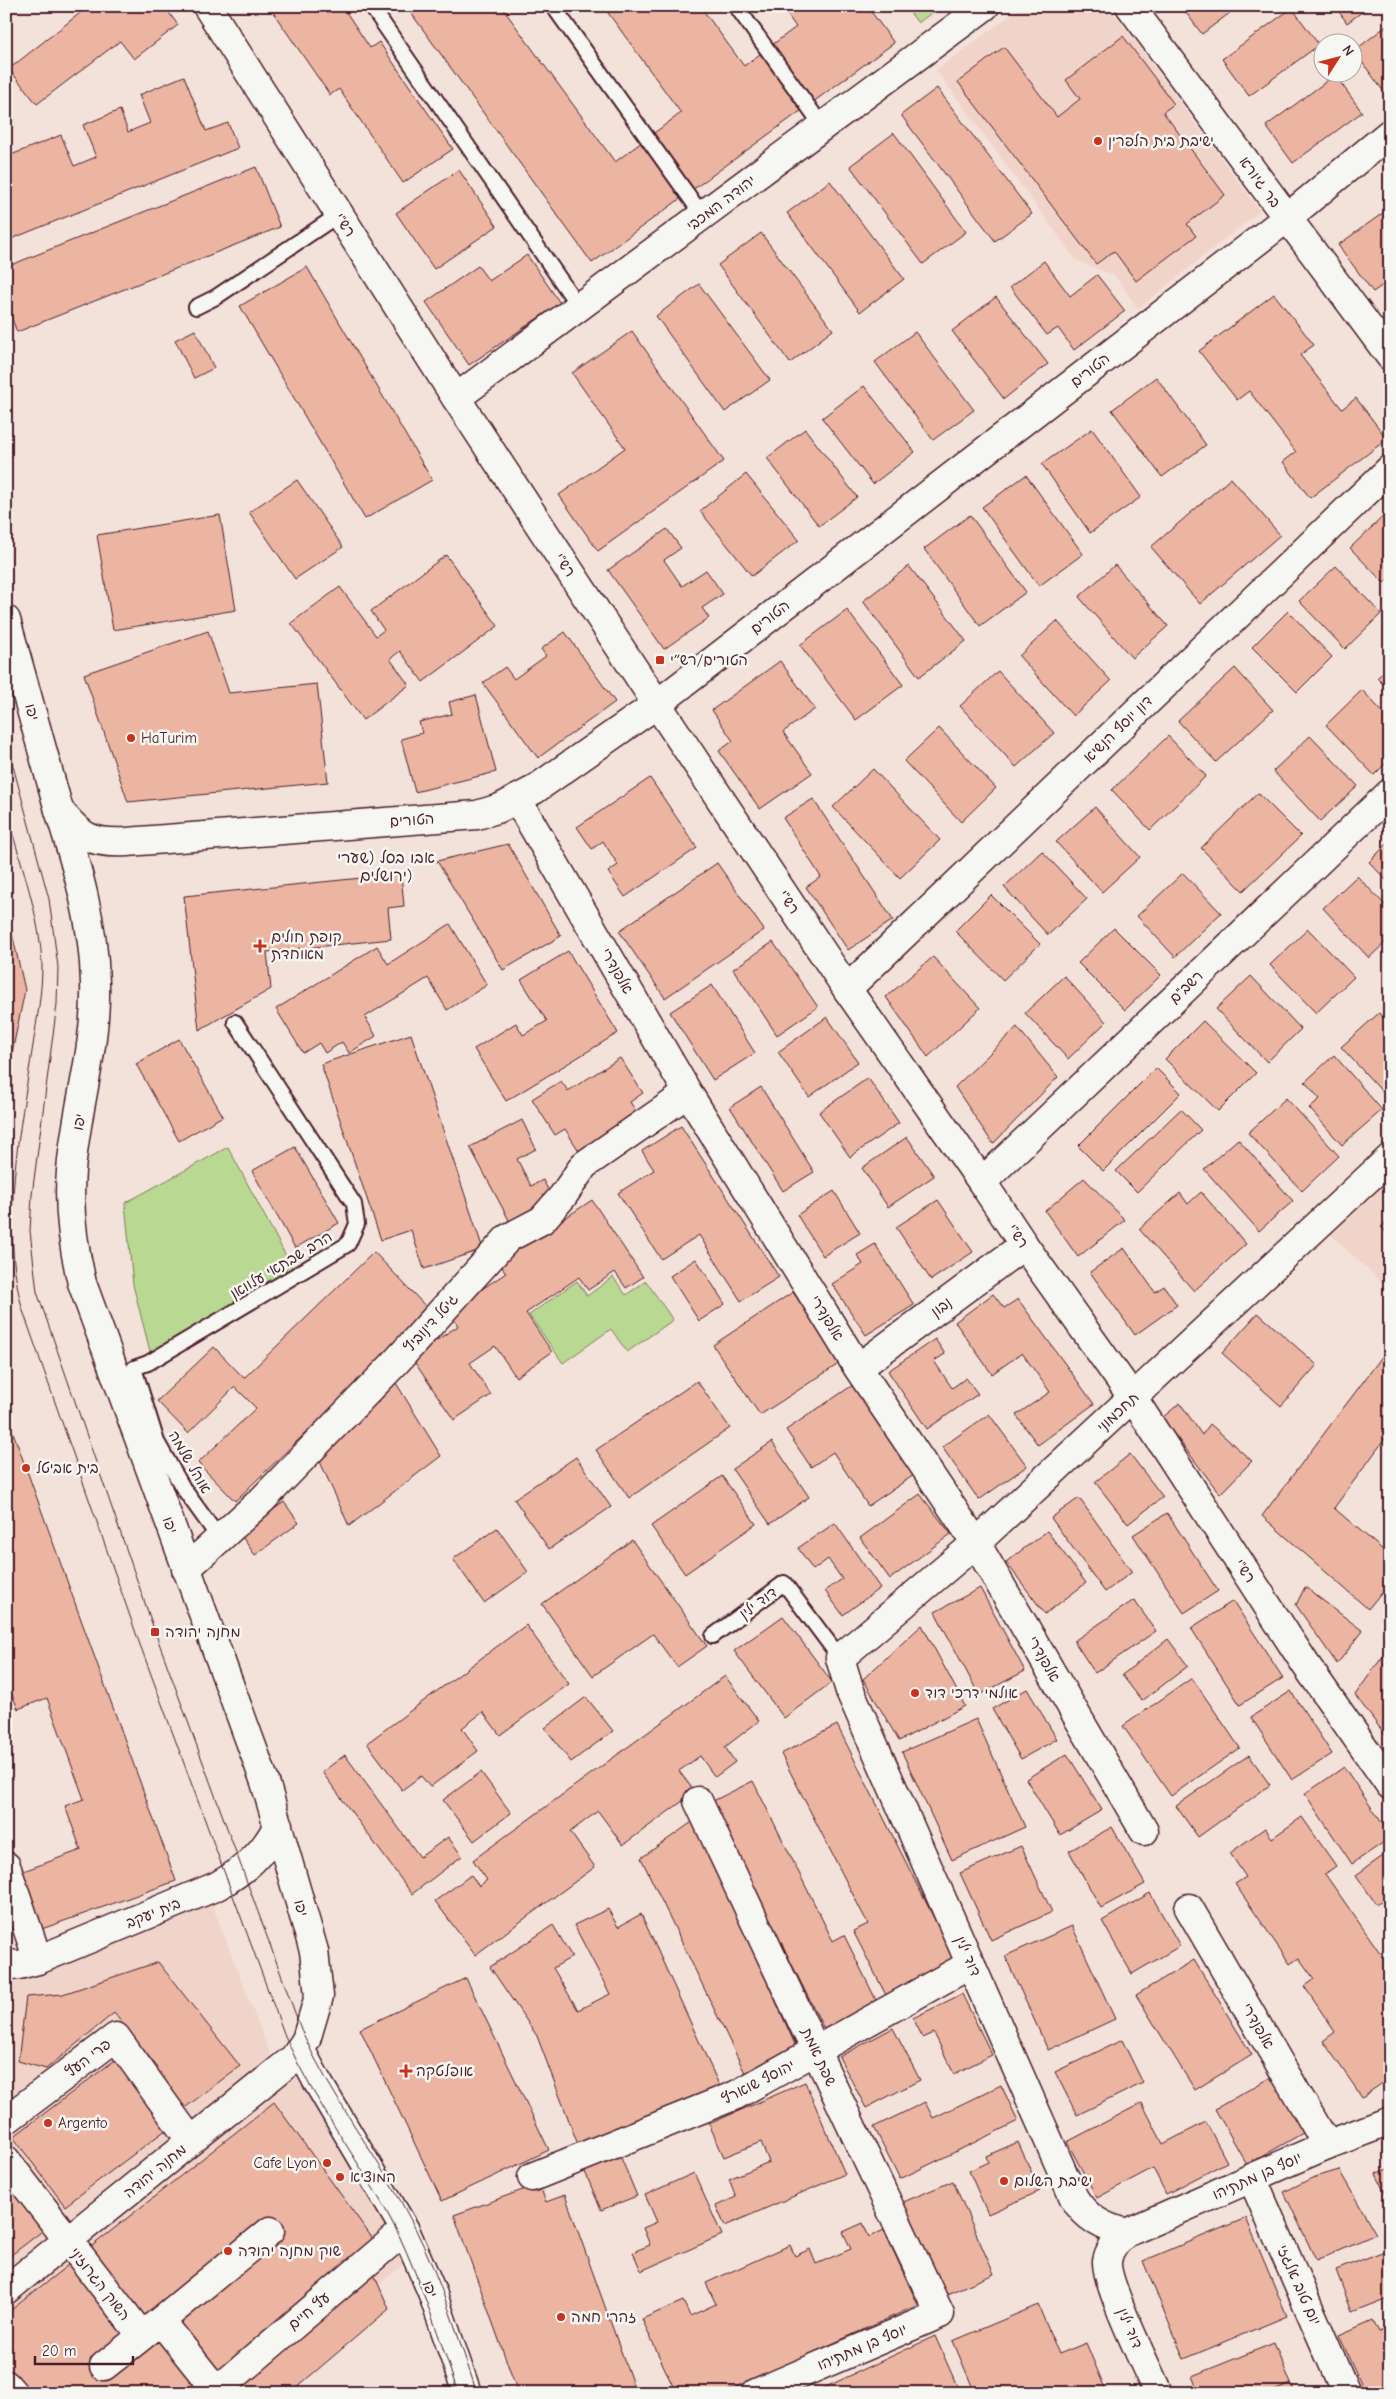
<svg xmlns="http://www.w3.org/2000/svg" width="1396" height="2399" viewBox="0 0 1396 2399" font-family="'Comic Neue','Playpen Sans Hebrew',sans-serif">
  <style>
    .built { fill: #f1d4c9 }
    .green { fill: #b9d891; stroke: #827c5e }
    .building { fill: #ecb5a2; stroke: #4a1f2b }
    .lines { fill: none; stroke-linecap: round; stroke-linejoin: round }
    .lane-casing { stroke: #4a1f2b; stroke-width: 18 }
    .street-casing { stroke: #4a1f2b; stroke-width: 31 }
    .secondary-casing { stroke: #4a1f2b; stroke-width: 31 }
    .lane { stroke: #f6f6f2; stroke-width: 14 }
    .street { stroke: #f6f6f2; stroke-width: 28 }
    .secondary { stroke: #f6f6f2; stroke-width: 28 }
    .tram { stroke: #4a1f2b; stroke-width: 1 }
    .poi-dot { fill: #c8321e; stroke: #f6f6f2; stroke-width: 2 }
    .labels { text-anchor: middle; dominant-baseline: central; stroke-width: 5; stroke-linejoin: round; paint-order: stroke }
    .poi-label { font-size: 15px; fill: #4a1f2b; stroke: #f6f6f2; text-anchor: start }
    .street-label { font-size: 15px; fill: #4a1f2b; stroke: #f6f6f2 }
    .neighbourhood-label { font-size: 16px; fill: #4a1f2b; stroke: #f6f6f2 }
  </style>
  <rect width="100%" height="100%" fill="#f3e2da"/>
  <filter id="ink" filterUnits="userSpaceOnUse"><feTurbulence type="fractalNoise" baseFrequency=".02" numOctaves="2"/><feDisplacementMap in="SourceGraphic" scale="10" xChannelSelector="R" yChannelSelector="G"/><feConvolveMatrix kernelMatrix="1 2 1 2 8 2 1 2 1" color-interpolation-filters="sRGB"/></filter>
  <g filter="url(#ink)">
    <path class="built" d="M1023 6H1109L1260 211 1138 309 1115 276 1076 260 936 70Z
      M1390 1178V1291L1330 1234Z
      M207 1891 277 2072 300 2049 416 2254 260 2382 6 2393V1964Z"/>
    <path class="green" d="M905 6H941L918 23Z
      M228 1147 295 1273 152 1359 133 1285 125 1203Z
      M613 1277 626 1295 646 1281 673 1320 627 1352 611 1329 563 1363 529 1315 577 1281 587 1296Z"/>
    <path class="building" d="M89 6H164L178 25 134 59 120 41 37 104 9 69Z
      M273 6H342L370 48 379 42 453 149 403 183 339 89 330 95 270 8Z
      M406 6H501L615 162 681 113 603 6H700L744 66 796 27 781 6H867L894 43 592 263Z
      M1181 6H1239L1202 34Z
      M1335 6H1370L1347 23Z
      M1292 8 1319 45 1249 96 1222 59Z
      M1390 23V88L1384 92 1354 51Z
      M1123 36 1174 104 1163 112 1225 195 1187 224 1196 236 1136 281 1114 251 1096 264 958 82 1004 47 1057 117 1080 99 1066 80Z
      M1335 75 1362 112 1293 163 1266 126Z
      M184 76 206 131 228 123 238 148 6 241V157L61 135 74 166 96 157 83 125 120 110 128 132 150 123 139 95Z
      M937 88 1032 214 995 241 901 115Z
      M894 133 966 232 923 264 850 166Z
      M256 167 280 227 17 332 6 304V267Z
      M459 170 497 226 434 269 396 213Z
      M830 181 904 279 860 312 787 213Z
      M1390 208V280L1373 292 1338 245Z
      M761 233 833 330 790 363 718 265Z
      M527 255 560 303 469 365 426 302 478 266 489 281Z
      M1044 261 1070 296 1097 275 1125 311 1074 350 1058 328 1047 335 1010 287Z
      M307 267 432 480 365 519 240 306Z
      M699 284 770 380 725 412 656 316Z
      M1274 294 1314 345 1300 355 1342 409 1356 398 1387 439 1310 498 1283 462 1296 452 1249 391 1237 400 1199 351Z
      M996 297 1048 364 1004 399 952 331Z
      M195 330 214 368 194 378 175 340Z
      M632 331 724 461 598 551 559 495 625 448 572 373Z
      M915 332 974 410 933 440 875 362Z
      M1156 377 1206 445 1162 477 1112 410Z
      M864 386 915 452 873 484 822 418Z
      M805 429 857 497 819 526 767 458Z
      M1092 429 1141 497 1090 533 1042 464Z
      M746 474 799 540 752 576 700 511Z
      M1026 475 1083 554 1039 586 982 507Z
      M1231 478 1280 535 1200 604 1151 547Z
      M297 480 343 547 295 579 249 512Z
      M1390 510V577L1384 583 1350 548Z
      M220 515 236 610 113 630 97 535Z
      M970 515 1026 592 980 626 924 549Z
      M667 529 681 548 664 560 682 586 706 570 723 594 702 608 709 618 664 649 608 570Z
      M446 555 498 626 423 682 400 651 390 659 409 685 363 720 291 623 340 587 376 636 384 630 371 611Z
      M1115 565 1168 626 1132 658 1079 597Z
      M909 566 966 641 919 677 863 601Z
      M1336 566 1381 614 1345 649 1299 601Z
      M847 610 903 685 856 720 800 645Z
      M1288 611 1332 657 1297 692 1252 647Z
      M1057 621 1111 681 1073 716 1019 656Z
      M208 631 229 693 317 684 328 782 128 802 84 674Z
      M565 632 615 702 538 758 483 683 505 667 514 679 546 656 541 649Z
      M780 661 815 709 783 732 812 773 760 809 719 751 733 741 712 710Z
      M1390 665V691L1377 678Z
      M1235 668 1273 710 1216 762 1178 721Z
      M998 671 1054 733 1016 767 960 706Z
      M1362 690 1390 720V759L1374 775 1326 725Z
      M476 695 496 772 415 792 401 739 422 733 419 722 452 714 449 702Z
      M939 728 996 788 961 822 904 761Z
      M1168 736 1206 776 1150 830 1112 790Z
      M1310 736 1358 786 1320 821 1273 771Z
      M873 769 940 840 900 878 833 807Z
      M650 778 697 848 625 897 608 872 618 865 603 841 592 849 577 827Z
      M1258 793 1301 836 1243 891 1201 848Z
      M813 799 893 920 848 950 806 887 821 877 783 818Z
      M1095 807 1140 857 1102 892 1056 842Z
      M1390 841V884L1369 862Z
      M508 844 561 936 503 970 437 861Z
      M1042 851 1087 899 1048 935 1004 887Z
      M717 863 764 930 665 998 619 931Z
      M1183 873 1221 913 1175 957 1137 916Z
      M401 874 404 906 388 908 391 939 267 952 271 989 199 1030 184 896Z
      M1357 876 1390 910V938L1369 958 1323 908Z
      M991 895 1040 944 1003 980 955 931Z
      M6 907 25 990 6 1082Z
      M450 924 487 985 447 1010 428 978 365 1017 376 1036 349 1053 342 1042 325 1053 319 1043 303 1053 276 1009 377 946 388 964Z
      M1114 928 1161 975 1125 1010 1078 963Z
      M1308 929 1354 977 1316 1013 1270 965Z
      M773 942 818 1007 777 1035 733 969Z
      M568 951 618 1033 506 1101 474 1049 516 1023 523 1035 547 1021 521 980Z
      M933 957 980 1008 928 1057 886 997Z
      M1064 976 1106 1022 1068 1059 1025 1013Z
      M1251 976 1301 1029 1267 1062 1216 1009Z
      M712 985 755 1053 713 1080 670 1012Z
      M1379 1013 1390 1025 1389 1099 1341 1047Z
      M827 1017 858 1062 809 1097 778 1052Z
      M1203 1021 1256 1073 1218 1111 1165 1059Z
      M1017 1027 1058 1077 993 1144 955 1087Z
      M411 1034 483 1249 424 1269 411 1230 381 1240 321 1064Z
      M179 1039 223 1116 179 1141 136 1064Z
      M1334 1055 1382 1110 1342 1145 1309 1108 1320 1099 1305 1082Z
      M620 1058 643 1093 630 1102 639 1116 581 1154 565 1129 555 1135 532 1099 561 1081 568 1091Z
      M1156 1068 1181 1093 1103 1171 1078 1146Z
      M868 1078 899 1123 850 1157 819 1112Z
      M761 1087 814 1172 783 1191 730 1107Z
      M1286 1098 1339 1156 1302 1191 1248 1133Z
      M1181 1109 1201 1130 1137 1192 1116 1171Z
      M522 1120 536 1149 517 1159 531 1186 543 1180 553 1199 510 1222 470 1147Z
      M681 1126 779 1277 741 1301 699 1235 661 1259 618 1193 654 1170 642 1151Z
      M907 1137 934 1176 888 1207 862 1168Z
      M1238 1139 1293 1201 1259 1231 1204 1169Z
      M295 1147 339 1223 295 1248 252 1171Z
      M1084 1178 1125 1220 1078 1257 1045 1211Z
      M834 1191 860 1233 823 1256 797 1215Z
      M1201 1192 1246 1244 1194 1291 1139 1229 1180 1193 1188 1204Z
      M592 1200 643 1277 626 1288 615 1272 588 1290 579 1277 526 1313 552 1352 516 1377 495 1346 470 1363 491 1395 454 1420 411 1357 458 1326 449 1311 506 1273 499 1262Z
      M938 1200 973 1252 931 1280 896 1227Z
      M1390 1219V1237L1381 1227Z
      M875 1244 914 1305 866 1335 832 1284 863 1264 857 1255Z
      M1124 1248 1155 1292 1164 1286 1177 1305 1135 1335 1090 1272Z
      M374 1252 431 1312 235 1501 198 1463 256 1408 235 1387 188 1433 157 1401 214 1347 244 1378Z
      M696 1259 725 1304 699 1321 670 1276Z
      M793 1292 840 1363 760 1415 713 1345Z
      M993 1294 1004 1308 1018 1299 1094 1404 1038 1445 1016 1415 1050 1392 1022 1353 992 1374 955 1322Z
      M1258 1313 1317 1365 1281 1406 1222 1353Z
      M935 1339 945 1354 934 1361 952 1388 966 1378 978 1394 927 1429 888 1371Z
      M1390 1346V1432L1334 1508 1390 1556V1582L1368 1609 1262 1516Z
      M393 1378 441 1456 349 1526 317 1455Z
      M697 1381 730 1428 629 1498 596 1450Z
      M853 1385 914 1475 868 1506 833 1452 811 1467 786 1430Z
      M1180 1403 1202 1435 1210 1424 1252 1461 1220 1494 1162 1418Z
      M6 1413 176 1881 39 1930 18 1873 81 1850 65 1806 84 1799 47 1698 18 1709 6 1680Z
      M989 1414 1027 1466 979 1500 942 1447Z
      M772 1442 809 1497 770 1524 732 1469Z
      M1130 1454 1163 1497 1128 1524 1095 1482Z
      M576 1457 611 1507 549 1549 514 1499Z
      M722 1476 756 1524 685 1574 651 1526Z
      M920 1494 951 1534 890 1579 860 1538Z
      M1079 1498 1132 1572 1105 1592 1051 1518Z
      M284 1502 299 1523 255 1555 240 1534Z
      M1167 1513 1218 1591 1184 1613 1133 1535Z
      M835 1523 880 1588 843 1615 825 1591 842 1579 828 1559 813 1570 798 1548Z
      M497 1528 528 1572 484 1603 453 1559Z
      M1047 1531 1086 1583 1045 1614 1006 1562Z
      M632 1540 707 1646 677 1667 653 1634 593 1676 542 1604Z
      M1305 1587 1363 1631 1337 1664 1296 1605Z
      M980 1588 1025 1671 979 1695 935 1612Z
      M1134 1600 1156 1631 1095 1673 1074 1641Z
      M1233 1601 1283 1678 1240 1705 1191 1628Z
      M783 1616 832 1682 784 1718 734 1651Z
      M526 1625 569 1684 500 1735 483 1712 462 1728 478 1751 430 1787 421 1776 402 1790 367 1743Z
      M922 1625 965 1706 899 1741 863 1679Z
      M1168 1639 1188 1666 1142 1701 1122 1675Z
      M1383 1656 1390 1661 1389 1740 1355 1695Z
      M725 1676 759 1721 725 1747 735 1762 715 1777 700 1756 679 1771 695 1792 623 1845 598 1811 570 1832 595 1867 475 1955 435 1901 471 1875 479 1886 487 1880 473 1860Z
      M1192 1678 1240 1748 1171 1796 1123 1726Z
      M1027 1689 1057 1739 1021 1759 992 1709Z
      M1291 1691 1332 1754 1292 1780 1251 1717Z
      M586 1697 613 1731 571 1762 545 1728Z
      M976 1719 1025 1827 952 1860 902 1752Z
      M837 1725 956 1962 887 1997 853 1931 868 1924 781 1754Z
      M1067 1754 1102 1810 1060 1835 1026 1779Z
      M345 1755 420 1857 448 1837 462 1856 412 1894 322 1772Z
      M1249 1755 1270 1785 1198 1837 1176 1806Z
      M1344 1767 1390 1835V1838L1352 1864 1305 1794Z
      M481 1772 511 1813 474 1841 443 1800Z
      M753 1781 833 1941 844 1935 877 2002 824 2029 711 1802Z
      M1302 1817 1336 1866 1325 1874 1390 1967V2078L1362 2097 1323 2041 1335 2032 1304 1986 1314 1979 1299 1958 1290 1964 1235 1884 1246 1877 1230 1853 1265 1828 1272 1838Z
      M695 1820 797 2049 746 2075 641 1858Z
      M1112 1827 1145 1884 1101 1908 1069 1851Z
      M1021 1846 1052 1912 991 1940 960 1873Z
      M1390 1851V1895L1376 1904 1356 1875Z
      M1150 1893 1180 1946 1132 1974 1102 1921Z
      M6 1894 20 1933 6 1934Z
      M608 1909 618 1927 641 1914 720 2087 580 2150 537 2036 490 1967 553 1925 572 1957 553 1968 578 2010 610 1994 574 1925Z
      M1072 1926 1115 2019 1048 2050 1005 1956Z
      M1194 1960 1252 2055 1195 2090 1136 1995Z
      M158 1962 240 2066 178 2113 152 2076 158 2068 114 2013 46 2069 18 2061 26 1997 63 1994Z
      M466 1978 549 2150 442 2201 360 2029Z
      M962 1994 992 2055 954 2074 934 2033 923 2038 913 2018Z
      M893 2028 920 2080 866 2108 839 2057Z
      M1122 2040 1143 2083 1077 2115 1055 2072Z
      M119 2057 171 2126 65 2206 13 2137Z
      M1271 2077 1303 2133 1247 2165 1215 2109Z
      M805 2082 845 2174 725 2226 716 2206 736 2197 729 2179 769 2162 761 2142 724 2157 709 2124Z
      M1001 2085 1018 2121 900 2179 874 2127 925 2102 933 2118Z
      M274 2102 378 2246 204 2393H6V2314Z
      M1142 2103 1163 2144 1206 2122 1227 2162 1166 2194 1153 2168 1097 2198 1067 2142Z
      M1018 2142 1040 2191 988 2214 969 2171 988 2162 986 2156Z
      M619 2153 637 2196 601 2210 583 2167Z
      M1390 2168V2202L1376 2174Z
      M1339 2170 1376 2234 1316 2260 1284 2192 1312 2178Z
      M694 2173 722 2235 641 2271 633 2252 650 2245 643 2228 657 2222 645 2195Z
      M6 2179 45 2229 6 2259Z
      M953 2181 994 2274 942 2296 901 2203Z
      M539 2184 546 2202 565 2195 636 2393H518L454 2215Z
      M1246 2218 1287 2316 1184 2359 1143 2261Z
      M863 2223 869 2237 884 2230 918 2305 723 2393H676L642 2319 683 2301 690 2316 716 2304 706 2283 790 2245 795 2256 810 2249 816 2264 851 2249 843 2232Z
      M1387 2250 1390 2258V2297L1352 2312 1336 2270Z
      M373 2272 389 2309 290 2393H235Z
      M1038 2305 1059 2354 1086 2343 1107 2393H975L953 2341Z
      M1373 2320 1379 2332 1390 2327V2393H1365L1339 2335Z
      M935 2336 958 2388 948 2393H813Z
      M1274 2343 1295 2393H1199L1192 2376Z
      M1291 2384 1295 2393H1269Z"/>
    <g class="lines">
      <defs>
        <path id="lane" d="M371 6 579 307
          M553 6 703 216
          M736 6 823 127
          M196 307 216 297 338 215
          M219 1538 183 1488 157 1442 134 1368 148 1363 348 1244 357 1224 354 1204 235 1022
          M713 1636 784 1583 840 1658"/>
        <path id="street" d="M1130 6 1390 356
          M456 398 985 6
          M517 799 688 1093 858 1368 976 1543 1144 1831
          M847 989 1390 469
          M982 1182 1390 793
          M858 1368 1024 1245
          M186 1569 262 1500 394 1364 508 1238 542 1220 563 1196 584 1165 688 1093
          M698 1801 940 2314 756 2393
          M6 1866 38 1960
          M1189 1908 1327 2145
          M6 1964 19 1965 38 1960 217 1886C244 1871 264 1853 278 1825
          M300 2049 317 2081 405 2230 432 2292 467 2393
          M6 2120 116 2037 191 2141
          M6 2160 142 2336 270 2231
          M532 2177 736 2095 971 1964
          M1252 2178 1346 2393
          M6 2290 294 2058 306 2040 319 1996 314 1951 265 1782 82 1283C73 1246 68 1208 71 1171 76 1108 97 1048 95 983 94 923 77 867 59 810
          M161 2321 216 2390
          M104 2366 142 2336
          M6 2385 13 2393
          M214 2393 405 2230"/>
        <path id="secondary" d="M207 6 456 398 657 704 847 989 982 1182 1024 1245 1133 1398 1306 1665 1390 1785
          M6 620 59 810C82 837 90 844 127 842L477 815 500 808 534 790 657 704 1287 218 1390 133
          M1126 2233C1103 2227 1086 2218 1074 2198L850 1691 840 1658 976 1543 1390 1158
          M1158 2393C1147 2368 1105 2283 1107 2261 1109 2249 1116 2241 1126 2233L1327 2145 1390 2121"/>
      </defs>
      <use href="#lane" class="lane-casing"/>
      <use href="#street" class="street-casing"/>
      <use href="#secondary" class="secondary-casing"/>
      <use href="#lane" class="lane"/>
      <use href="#street" class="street"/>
      <use href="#secondary" class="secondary"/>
      <path class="tram" d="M6 740 49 899 58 967 57 1004 32 1195 30 1231 37 1292 155 1632 301 2029C331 2099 380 2158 414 2226 441 2279 458 2337 477 2393
        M6 811C19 858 41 918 42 966 42 993 37 1019 33 1045 20 1131 0 1223 22 1308L139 1642 285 2036C315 2106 364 2165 398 2233 422 2285 440 2339 458 2393"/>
    </g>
  </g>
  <g class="poi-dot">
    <circle cx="1098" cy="141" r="5"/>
    <rect x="655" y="655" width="10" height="10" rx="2.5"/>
    <circle cx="131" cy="738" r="5"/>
    <path d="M257.5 938.5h5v5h5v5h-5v5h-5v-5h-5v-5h5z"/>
    <circle cx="26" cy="1468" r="5"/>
    <rect x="150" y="1627" width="10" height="10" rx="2.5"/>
    <circle cx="915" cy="1693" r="5"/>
    <path d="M403.5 2063.5h5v5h5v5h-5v5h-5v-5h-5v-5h5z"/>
    <circle cx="48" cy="2123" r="5"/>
    <circle cx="327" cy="2163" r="5"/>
    <circle cx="340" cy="2177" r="5"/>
    <circle cx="1004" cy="2181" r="5"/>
    <circle cx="228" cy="2251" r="5"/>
    <circle cx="561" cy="2317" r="5"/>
  </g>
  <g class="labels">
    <g class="poi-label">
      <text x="1108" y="141">ישיבת בית הלפרין</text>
      <text x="670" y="660">הטורים/רש״י</text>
      <text x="141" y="738">HaTurim</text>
      <text x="271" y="937">קופת חולים<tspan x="271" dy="17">מאוחדת</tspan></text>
      <text x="36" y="1468">בית אביטל</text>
      <text x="165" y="1632">מחנה יהודה</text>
      <text x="925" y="1693">אולמי דרכי דוד</text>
      <text x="416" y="2071">אופלטקה</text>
      <text x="58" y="2123">Argento</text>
      <text x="317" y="2163" text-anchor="end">Cafe Lyon</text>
      <text x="350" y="2177">המוציא</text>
      <text x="1014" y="2181">ישיבת השלום</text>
      <text x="238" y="2251">שוק מחנה יהודה</text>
      <text x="571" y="2317">זהרי חמה</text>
    </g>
    <g class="street-label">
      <text transform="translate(1260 182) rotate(54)">בר גיורא</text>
      <text transform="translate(721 203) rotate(-37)">יהודה המכבי</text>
      <text transform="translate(345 225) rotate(57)">רש"י</text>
      <text transform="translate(1090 370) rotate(-38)">הטורים</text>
      <text transform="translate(565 565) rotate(57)">רש"י</text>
      <text transform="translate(770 617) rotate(-38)">הטורים</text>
      <text transform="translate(32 712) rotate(74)">יפו</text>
      <text transform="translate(1118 729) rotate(-44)">דון יוסף הנשיא</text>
      <text transform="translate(412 820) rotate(-4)">הטורים</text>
      <text transform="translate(789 902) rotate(56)">רש"י</text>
      <text transform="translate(617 971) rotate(60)">אלפנדרי</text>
      <text transform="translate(1186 987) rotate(-44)">רשב"ם</text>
      <text transform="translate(79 1122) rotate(-80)">יפו</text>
      <text transform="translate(1018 1236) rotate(56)">רש"י</text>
      <text transform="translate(281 1265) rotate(-31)">הרב שבתאי עלוואן</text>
      <text transform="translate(941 1307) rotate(-37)">נבון</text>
      <text transform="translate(827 1318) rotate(58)">אלפנדרי</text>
      <text transform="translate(431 1323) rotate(-48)">גיטל דינוביץ</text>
      <text transform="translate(1118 1412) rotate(-43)">תחכמוני</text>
      <text transform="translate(190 1462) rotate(60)">אוהל שלמה</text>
      <text transform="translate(170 1525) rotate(70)">יפו</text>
      <text transform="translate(1245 1571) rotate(57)">רש"י</text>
      <text transform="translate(758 1603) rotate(-37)">דוד ילין</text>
      <text transform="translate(1044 1659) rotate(60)">אלפנדרי</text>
      <text transform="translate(301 1908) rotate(74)">יפו</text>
      <text transform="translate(153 1913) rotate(-22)">בית יעקב</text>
      <text transform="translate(968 1956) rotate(66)">דוד ילין</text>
      <text transform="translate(1258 2026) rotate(60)">אלפנדרי</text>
      <text transform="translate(819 2057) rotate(65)">שפת אמת</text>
      <text transform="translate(88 2058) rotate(-37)">פרי העץ</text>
      <text transform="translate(758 2082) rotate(-27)">יהוסף שוארץ</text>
      <text transform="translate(155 2171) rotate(-39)">מחנה יהודה</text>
      <text transform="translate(1257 2176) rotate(-24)">יוסף בן מתתיהו</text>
      <text transform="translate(100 2284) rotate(52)">השוק הגרוזיני</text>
      <text transform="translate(1299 2285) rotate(66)">יום טוב אלגזי</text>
      <text transform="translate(430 2289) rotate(69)">יפו</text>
      <text transform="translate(309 2311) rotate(-40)">עץ חיים</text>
      <text transform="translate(1130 2328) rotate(67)">דוד ילין</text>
      <text transform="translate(862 2347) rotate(-23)">יוסף בן מתתיהו</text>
    </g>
    <g class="neighbourhood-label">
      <text x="386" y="858">אבו בסל (שערי<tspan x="386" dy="18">ירושלים)</tspan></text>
    </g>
  </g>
  <rect width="1396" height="2399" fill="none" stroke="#f6f6f2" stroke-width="25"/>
  <rect x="12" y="12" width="1371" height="2374" fill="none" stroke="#4a1f2b" stroke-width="2" filter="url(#ink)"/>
  <g transform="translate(1338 58) rotate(54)"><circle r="24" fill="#f6f6f2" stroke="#b1a0a2"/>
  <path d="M0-4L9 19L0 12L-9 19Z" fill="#c8321e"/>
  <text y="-8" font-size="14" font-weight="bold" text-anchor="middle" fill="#4a1f2b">N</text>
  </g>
  <path d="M35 2356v8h98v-8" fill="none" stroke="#4a1f2b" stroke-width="2.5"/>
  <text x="42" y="2356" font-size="15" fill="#4a1f2b" stroke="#f6f6f2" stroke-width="4" paint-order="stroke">20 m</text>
</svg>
